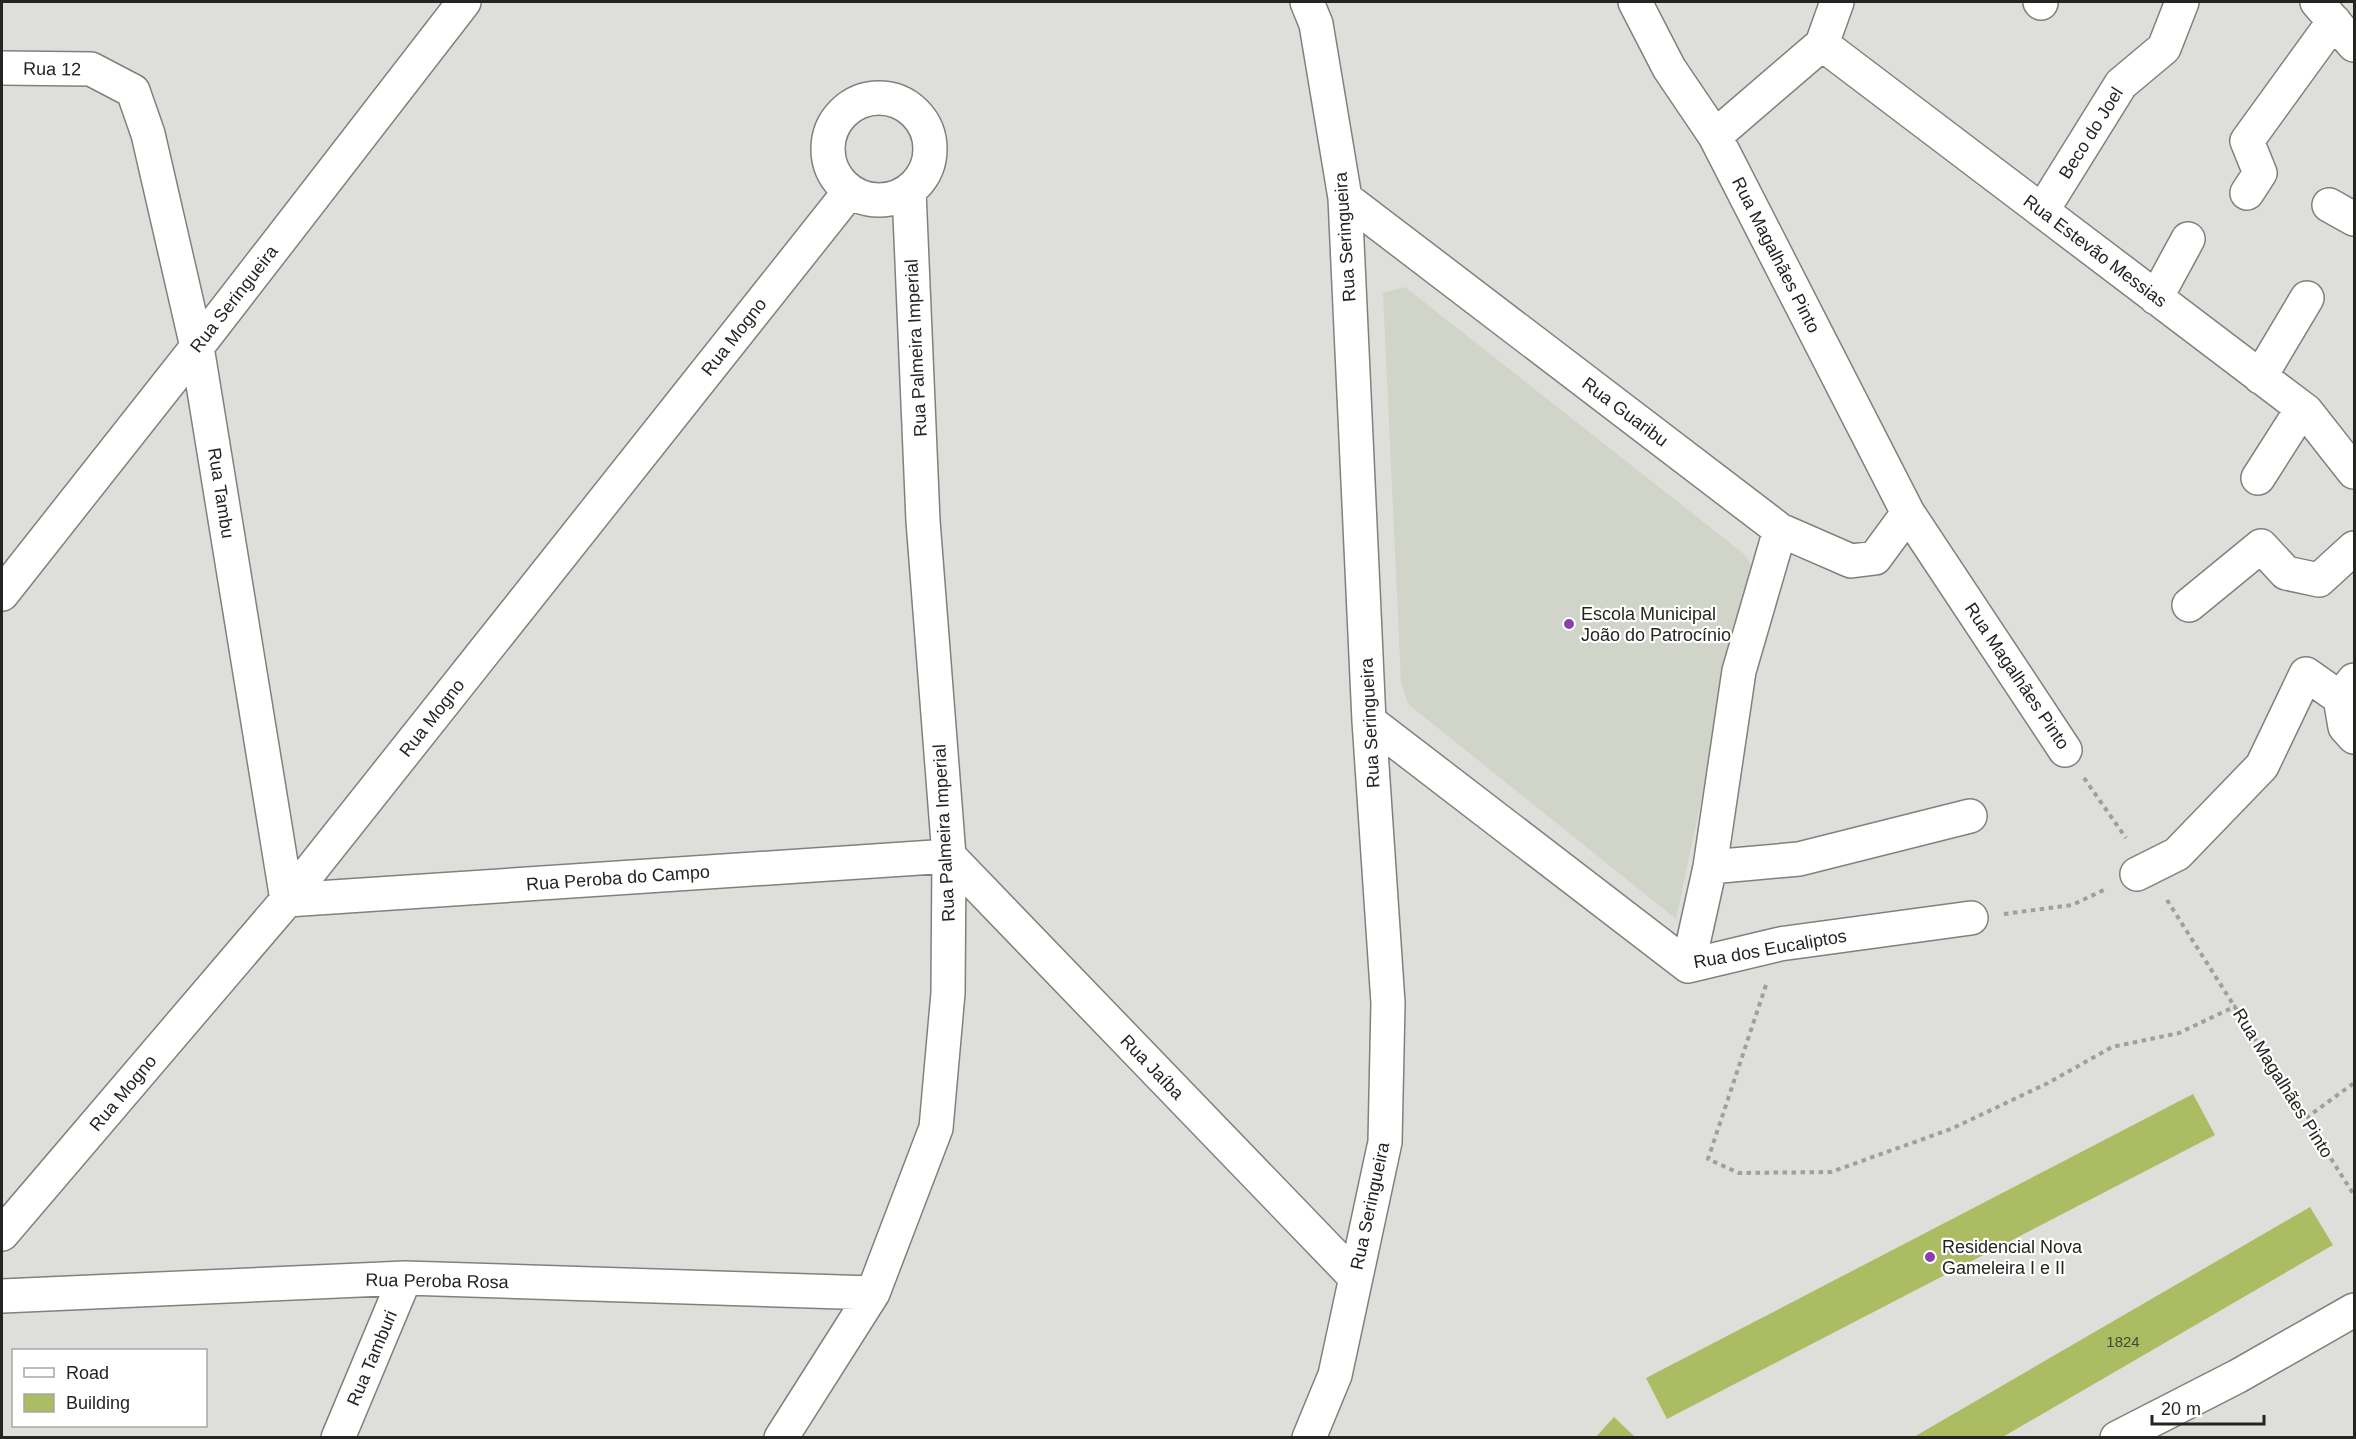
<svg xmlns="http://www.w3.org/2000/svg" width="2356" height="1439" viewBox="0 0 2356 1439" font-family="Helvetica,sans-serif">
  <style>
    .built { fill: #d1d4c9 }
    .building { fill: #acbc63 }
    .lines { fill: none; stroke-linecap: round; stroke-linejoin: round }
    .minor-casing { stroke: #80817d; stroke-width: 36 }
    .path { stroke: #9f9f9b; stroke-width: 4; stroke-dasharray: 4.5 4.5; stroke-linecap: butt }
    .minor { stroke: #fff; stroke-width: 33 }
    .poi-dot { fill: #8c3eaf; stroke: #fff; stroke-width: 2 }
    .labels { text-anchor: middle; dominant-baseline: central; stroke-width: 4.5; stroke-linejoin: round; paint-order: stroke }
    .number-label { font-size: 15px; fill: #464a32 }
    .street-label { font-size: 18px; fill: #242422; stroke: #fff }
    .poi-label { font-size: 18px; fill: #242422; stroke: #fff; text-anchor: start }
  </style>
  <rect width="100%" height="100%" fill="#dedfda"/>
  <path class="built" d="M1405 287 1744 554 1751 565 1676 919 1408 704 1401 682 1383 293Z"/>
  <path class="building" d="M2193 1094 2215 1135 1667 1419 1646 1378Z
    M2310 1207 2333 1245 2001 1438H1912Z
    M1614 1417 1636 1438H1595Z"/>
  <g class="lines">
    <defs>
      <path id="minor" d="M1307 2 1316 24 1345 198 1369 721 1388 1003 1385 1142 1335 1375 1309 1438
        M1635 2 1669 68 1715 136 1908 513 2065 750
        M2040 2 2041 3
        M2317 2 2354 45
        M1822 44 2306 411 2354 472
        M2 68 91 69 133 91 148 134 197 347 287 900 949 856
        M828 149a51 51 0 1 1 102 0a51 51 0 1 1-102 0Z
        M1715 136 1822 44 1837 2
        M2247 193 2260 173 2247 141 2334 21
        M1345 198 1780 530 1851 561 1875 558 1908 513
        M2329 205 2354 219
        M2042 211 2121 84 2164 48 2182 2
        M2156 298 2188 239
        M2260 377 2307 298
        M2258 478 2302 409
        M2 594 197 347 464 2
        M2189 605 2261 546 2286 573 2319 580 2354 548
        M2354 680 2340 698 2345 727 2354 737
        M1369 721 1688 966
        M949 856 1355 1277
        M1710 867 1799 859 1970 816
        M2137 874 2177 854 2262 766 2306 674 2340 698
        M1688 966 1710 867 1739 671 1780 530
        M1688 966 1780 944 1971 918
        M2 1234 287 900 850 191
        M2 1296 405 1278 873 1293
        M338 1438 405 1278
        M781 1438 873 1293 936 1128 948 993 949 856 923 521 909 191
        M2117 1438 2238 1376 2354 1310"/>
    </defs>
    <use href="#minor" class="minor-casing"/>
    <path class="path" d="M2084 778 2126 838
      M2167 900 2354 1195
      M2004 914 2072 905 2106 889
      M1766 985 1708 1159 1739 1173 1831 1172 1951 1129 2048 1083 2112 1047 2179 1033 2236 1006
      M2306 1118 2354 1083"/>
    <use href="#minor" class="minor"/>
  </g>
  <g class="poi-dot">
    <circle cx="1569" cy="624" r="6"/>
    <circle cx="1930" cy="1257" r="6"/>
  </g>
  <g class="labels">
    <g class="number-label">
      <text x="2123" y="1341">1824</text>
    </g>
    <g class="street-label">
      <text transform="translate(52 69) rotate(1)">Rua 12</text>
      <text transform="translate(2091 133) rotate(-58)">Beco do Joel</text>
      <text transform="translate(1345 237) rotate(-94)">Rua Seringueira</text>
      <text transform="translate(2095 251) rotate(37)">Rua Estevão Messias</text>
      <text transform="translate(1776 255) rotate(63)">Rua Magalhães Pinto</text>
      <text transform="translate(234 299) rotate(-52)">Rua Seringueira</text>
      <text transform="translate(734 337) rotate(-52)">Rua Mogno</text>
      <text transform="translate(916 348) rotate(-93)">Rua Palmeira Imperial</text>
      <text transform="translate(1625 412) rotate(37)">Rua Guaribu</text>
      <text transform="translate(221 493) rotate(81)">Rua Tambu</text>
      <text transform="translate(2017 676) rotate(56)">Rua Magalhães Pinto</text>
      <text transform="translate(432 718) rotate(-52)">Rua Mogno</text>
      <text transform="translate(1370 723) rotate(-93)">Rua Seringueira</text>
      <text transform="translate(944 833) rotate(-93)">Rua Palmeira Imperial</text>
      <text transform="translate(618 878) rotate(-4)">Rua Peroba do Campo</text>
      <text transform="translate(1770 949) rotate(-10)">Rua dos Eucaliptos</text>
      <text transform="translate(1152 1067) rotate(46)">Rua Jaíba</text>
      <text transform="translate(2283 1083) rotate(58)">Rua Magalhães Pinto</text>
      <text transform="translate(123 1093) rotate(-50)">Rua Mogno</text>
      <text transform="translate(1370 1206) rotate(-78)">Rua Seringueira</text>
      <text transform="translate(437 1281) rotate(1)">Rua Peroba Rosa</text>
      <text transform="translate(372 1358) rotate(-67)">Rua Tamburi</text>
    </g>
    <g class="poi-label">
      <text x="1581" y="614">Escola Municipal<tspan x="1581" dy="21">João do Patrocínio</tspan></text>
      <text x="1942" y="1247">Residencial Nova<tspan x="1942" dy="21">Gameleira I e II</tspan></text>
    </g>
  </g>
  <rect width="2356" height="1439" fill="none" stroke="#242422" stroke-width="6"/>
  <rect x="12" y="1349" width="195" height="78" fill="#ffffff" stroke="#a7a7a7" stroke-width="1.5"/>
  <rect x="24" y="1368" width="30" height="9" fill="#ffffff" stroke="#a7a7a7" stroke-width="1.5"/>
  <text x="66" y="1379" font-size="18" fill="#242422">Road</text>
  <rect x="24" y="1394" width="30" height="18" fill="#acbc63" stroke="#a7a7a7" stroke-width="1.5"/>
  <text x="66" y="1409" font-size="18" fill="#242422">Building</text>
  <path d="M2152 1415v9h112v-9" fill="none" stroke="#242422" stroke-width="3"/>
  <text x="2161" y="1415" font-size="18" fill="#242422" stroke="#ffffff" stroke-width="4.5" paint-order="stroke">20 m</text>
</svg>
